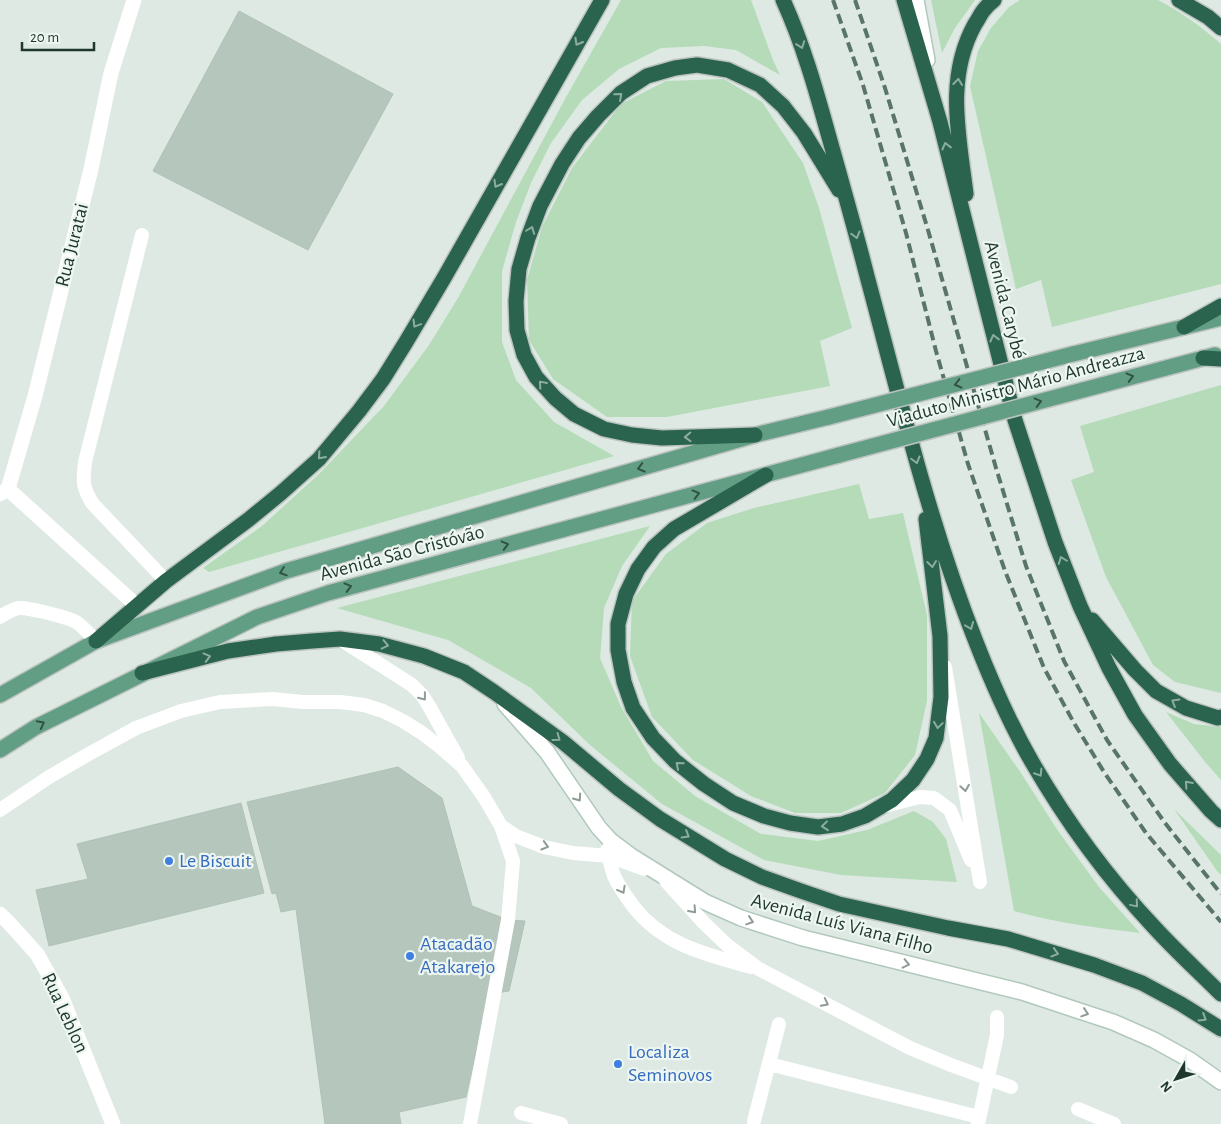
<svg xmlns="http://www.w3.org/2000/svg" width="1221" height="1124" viewBox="0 0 1221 1124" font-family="'Alegreya Sans',sans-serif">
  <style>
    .green { fill: #b5dbb9 }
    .building { fill: #b5c6bd; stroke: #b0c2b7 }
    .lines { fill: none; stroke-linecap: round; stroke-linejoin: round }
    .secondary-casing { stroke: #b0c9bc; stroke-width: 18 }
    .primary-casing { stroke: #bcc3c0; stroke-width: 18 }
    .highway-casing { stroke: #bcc3c0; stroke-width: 18 }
    .lane { stroke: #fff; stroke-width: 14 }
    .street { stroke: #fff; stroke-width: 15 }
    .secondary { stroke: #fff; stroke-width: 15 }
    .primary { stroke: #629e84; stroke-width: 15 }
    .highway { stroke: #2b644e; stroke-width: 15 }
    .rail { stroke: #597468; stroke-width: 4; stroke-dasharray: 10 5; stroke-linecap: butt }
    .primary-bridge-casing { stroke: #bcc3c0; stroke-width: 18; stroke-linecap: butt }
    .primary-bridge { stroke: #629e84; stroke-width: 15 }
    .oneway { stroke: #8cad9f }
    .oneway2 { stroke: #305243 }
    .oneway3 { stroke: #8f9c96 }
    .shop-dot { fill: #3f7fe0; stroke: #edf6f0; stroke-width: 2 }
    .labels { text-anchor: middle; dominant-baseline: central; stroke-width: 4.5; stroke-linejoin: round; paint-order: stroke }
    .street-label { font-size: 20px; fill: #1f382d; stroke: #edf6f0 }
    .shop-label { font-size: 20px; fill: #366cbe; stroke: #edf6f0; text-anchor: start }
  </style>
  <rect width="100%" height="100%" fill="#dde9e2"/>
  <path class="green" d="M621 0H751L773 60 780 75 736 50 704 46 661 48 619 69 582 100 551 143 531 183 516 222 502 271V342L516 380 554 422 614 456 209 572 203 568 262 526 319 474 384 406 429 345 458 298 565 99Z
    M931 0H975L955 28 942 53Z
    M1020 0H1158C1181 12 1202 27 1221 44V284L1052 327 1041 280 1016 289 970 86 978 51 991 28 1009 7Z
    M724 79 762 102 803 163 819 208 852 328 820 341 830 386 667 417H607L553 379 529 340 527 280 542 227 572 168 621 104 666 81Z
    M1221 385V693L1175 682 1153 665 1106 577 1071 480 1094 472 1080 426Z
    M859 484 869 519 903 513 927 615V701L915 755 885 793 841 813H795L751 796 693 760 652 717 630 656 632 601 666 554 707 523 754 508Z
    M650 526 622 566 604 608 600 658 621 707 653 761 695 796 761 834 818 841 867 830 914 811 933 822 946 839 957 882 841 875 764 860 662 804 590 745 531 688 448 640 337 608Z
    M1166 712 1194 724 1221 727V780L1206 763Z
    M979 713 1021 773 1058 831 1099 887 1140 933C1098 928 1055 923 1014 911Z
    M1174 809 1221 855V875L1217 871Z"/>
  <path class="building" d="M239 11 393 94 308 250 153 171Z
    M398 767 442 798 472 906 508 920 525 921 509 991 489 994 466 1097 399 1112 401 1124H325L296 909 281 912 276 893 272 894 247 802Z
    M241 803 264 893 49 946 36 890 88 879 77 844Z"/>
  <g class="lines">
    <defs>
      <path id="secondary" d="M916 0 927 60
        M505 704 547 752 599 828 611 841 631 856 705 902 741 918 803 938 1022 992 1113 1022 1154 1040 1190 1060 1221 1082"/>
      <path id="primary" d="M1073 354 1221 318
        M1083 390 1215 355
        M0 695 96 641 286 571 755 435 829 417
        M0 750 36 727 257 617 328 593 839 455"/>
      <path id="highway" d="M783 0C803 44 816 90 829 137 842 183 855 229 867 276 900 399 929 523 976 642 992 683 1010 724 1032 762 1066 821 1108 878 1154 927 1175 950 1199 972 1221 994
        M904 0 940 122 1015 420 1055 542 1080 606 1109 668 1135 715 1170 764 1211 811 1221 820
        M1179 0 1208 17 1221 28
        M966 194C959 136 945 78 975 24 978 20 980 15 983 11 986 7 990 3 994 0
        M1184 327 1221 306
        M1203 358 1221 359
        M755 435 662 438 632 435 604 429 574 414 555 398 536 377 524 355 517 330 516 301 519 269 528 238 540 206 562 164 579 138 598 116 621 93 647 76 675 68 697 65 728 70 760 85 783 106 804 133 839 190
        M766 475 674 529 654 547 638 569 626 594 618 624V650L624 682 633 708 653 738 675 761 704 784 733 803 764 816 790 823 818 827 842 824 865 816 892 800 913 780 927 759 936 738 941 697 940 636 926 519
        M1092 620 1135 670 1156 691 1186 708 1218 718 1221 717
        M96 641 166 581 248 520 281 493 319 459 359 411 383 379 406 342 444 278 602 0
        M142 673 228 651 276 644 312 641 340 639 379 644 424 656 464 672 494 692 563 742 619 789 660 819 725 859 762 877 801 891 839 904 948 928 1008 939 1094 965 1142 983 1181 1004 1221 1029"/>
    </defs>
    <use href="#secondary" class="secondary-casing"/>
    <use href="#primary" class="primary-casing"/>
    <use href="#highway" class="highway-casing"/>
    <path class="lane" d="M142 235 85 462C83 481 82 486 92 503L166 581
      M0 617C6 613 11 610 18 608 27 607 67 617 76 622 83 626 89 634 96 641
      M340 639 412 685 422 695 429 706 458 758
      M945 667 980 882
      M884 806 920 797 934 798 950 810 971 860
      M0 810 49 777 87 755 136 728 181 711 220 702 273 699 303 702H340L364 705 383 711 403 721 422 733 439 746 462 766 484 797 501 826 513 861 508 920 470 1124
      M501 826 516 836 544 847 573 853 609 856 644 869
      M607 850C609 858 611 867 614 876 619 887 626 896 633 906 663 945 705 954 751 967
      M666 881 704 923 727 945 759 969 910 1048 951 1065 1011 1087
      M769 1064 979 1117
      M1078 1109 1114 1124
      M521 1113 561 1124
      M754 1121 779 1024
      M978 1124 997 1035V1017"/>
    <path class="street" d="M8 489 136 605
      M0 494 8 489 35 396 91 169 111 73 134 0
      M0 914 10 924 37 954 62 998 113 1124"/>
    <use href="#secondary" class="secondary"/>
    <use href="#primary" class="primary"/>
    <use href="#highway" class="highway"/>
    <path class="rail" d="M833 0 863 85 906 233 936 351 968 464 1005 571 1044 668 1074 723 1104 772 1146 833 1221 922
      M855 0 885 88 928 230 996 468 1026 566 1064 661 1107 740 1165 823 1221 894"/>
    <defs>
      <path id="primary-bridge" d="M829 417 1073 354
        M839 455 1083 390"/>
    </defs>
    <use href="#primary-bridge" class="primary-bridge-casing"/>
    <use href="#primary-bridge" class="primary-bridge"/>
  </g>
  <defs><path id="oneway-chevron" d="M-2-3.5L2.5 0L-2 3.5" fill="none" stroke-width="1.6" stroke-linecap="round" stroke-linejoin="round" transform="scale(1.25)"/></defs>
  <g class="oneway">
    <use href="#oneway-chevron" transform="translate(578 42) rotate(120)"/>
    <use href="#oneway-chevron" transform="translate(801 45) rotate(70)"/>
    <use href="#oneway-chevron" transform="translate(958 82) rotate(-83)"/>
    <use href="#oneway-chevron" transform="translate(619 96) rotate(-41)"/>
    <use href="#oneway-chevron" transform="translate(946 146) rotate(-104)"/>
    <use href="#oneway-chevron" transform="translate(497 184) rotate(120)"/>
    <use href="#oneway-chevron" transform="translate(531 230) rotate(-69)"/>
    <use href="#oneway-chevron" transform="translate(856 235) rotate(75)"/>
    <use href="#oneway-chevron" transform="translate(416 324) rotate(121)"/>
    <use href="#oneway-chevron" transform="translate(994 338) rotate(-104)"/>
    <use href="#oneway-chevron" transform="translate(542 384) rotate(-131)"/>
    <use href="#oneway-chevron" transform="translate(688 437) rotate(178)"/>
    <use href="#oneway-chevron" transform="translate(321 456) rotate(132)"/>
    <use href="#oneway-chevron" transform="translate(916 460) rotate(75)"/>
    <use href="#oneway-chevron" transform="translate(1062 560) rotate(-111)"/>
    <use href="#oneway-chevron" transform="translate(932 564) rotate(83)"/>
    <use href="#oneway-chevron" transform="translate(970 626) rotate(68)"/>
    <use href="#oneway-chevron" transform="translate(385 645) rotate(13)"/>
    <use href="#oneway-chevron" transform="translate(207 657) rotate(-15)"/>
    <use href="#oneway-chevron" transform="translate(1175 702) rotate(-149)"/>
    <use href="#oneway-chevron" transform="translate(938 725) rotate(98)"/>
    <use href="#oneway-chevron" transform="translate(557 738) rotate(36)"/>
    <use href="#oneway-chevron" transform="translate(679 765) rotate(-140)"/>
    <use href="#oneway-chevron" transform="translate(1039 773) rotate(58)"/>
    <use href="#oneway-chevron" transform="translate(1188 784) rotate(-132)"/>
    <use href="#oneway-chevron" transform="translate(825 826) rotate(174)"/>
    <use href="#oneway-chevron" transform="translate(686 835) rotate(31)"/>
    <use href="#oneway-chevron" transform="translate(1135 904) rotate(50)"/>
    <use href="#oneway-chevron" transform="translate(1055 953) rotate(17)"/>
    <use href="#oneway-chevron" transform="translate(1203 1018) rotate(32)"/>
  </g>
  <g class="oneway2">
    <use href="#oneway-chevron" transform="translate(1130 377) rotate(-15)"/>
    <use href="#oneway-chevron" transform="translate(958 384) rotate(166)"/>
    <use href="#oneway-chevron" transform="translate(1038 402) rotate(-15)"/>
    <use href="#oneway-chevron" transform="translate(641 468) rotate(164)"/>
    <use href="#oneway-chevron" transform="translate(696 494) rotate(-15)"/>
    <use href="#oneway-chevron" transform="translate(505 545) rotate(-15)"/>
    <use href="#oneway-chevron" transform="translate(283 572) rotate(161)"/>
    <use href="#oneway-chevron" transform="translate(348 587) rotate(-15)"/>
    <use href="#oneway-chevron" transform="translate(41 724) rotate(-27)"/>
  </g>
  <g class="oneway3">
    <use href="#oneway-chevron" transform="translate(423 697) rotate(52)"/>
    <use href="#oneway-chevron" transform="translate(965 788) rotate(81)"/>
    <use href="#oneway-chevron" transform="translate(578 798) rotate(55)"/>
    <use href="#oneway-chevron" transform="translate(545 846) rotate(16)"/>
    <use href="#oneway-chevron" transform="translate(622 890) rotate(61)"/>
    <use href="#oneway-chevron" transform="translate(693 910) rotate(48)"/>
    <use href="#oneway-chevron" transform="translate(750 921) rotate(18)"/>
    <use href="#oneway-chevron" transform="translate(906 964) rotate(13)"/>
    <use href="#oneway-chevron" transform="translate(825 1003) rotate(27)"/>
    <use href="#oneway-chevron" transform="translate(1085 1013) rotate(18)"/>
  </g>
  <g class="shop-dot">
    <circle cx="169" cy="861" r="5"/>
    <circle cx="410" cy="956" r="5"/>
    <circle cx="618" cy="1064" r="5"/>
  </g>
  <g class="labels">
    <g class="street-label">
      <text transform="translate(72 245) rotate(-76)">Rua Juratai</text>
      <text transform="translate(1005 300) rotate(76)">Avenida Carybé</text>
      <text transform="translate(1016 387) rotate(-15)">Viaduto Ministro Mário Andreazza</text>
      <text transform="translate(402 553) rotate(-15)">Avenida São Cristóvão</text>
      <text transform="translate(842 924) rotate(15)">Avenida Luís Viana Filho</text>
      <text transform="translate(65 1013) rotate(65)">Rua Leblon</text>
    </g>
    <g class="shop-label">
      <text x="179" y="861">Le Biscuit</text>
      <text x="420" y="944">Atacadão<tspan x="420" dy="23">Atakarejo</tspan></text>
      <text x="628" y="1052">Localiza<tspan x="628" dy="23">Seminovos</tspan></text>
    </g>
  </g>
  <g transform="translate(1176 1079) rotate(231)" stroke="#edf6f0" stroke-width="4" paint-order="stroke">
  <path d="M0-4L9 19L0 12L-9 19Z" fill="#1f382d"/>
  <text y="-8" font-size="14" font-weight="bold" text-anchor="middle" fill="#1f382d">N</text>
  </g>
  <path d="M22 42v8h72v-8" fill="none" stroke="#1f382d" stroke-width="2.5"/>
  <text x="30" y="42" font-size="15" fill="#1f382d" stroke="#edf6f0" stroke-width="4" paint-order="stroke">20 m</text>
</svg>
